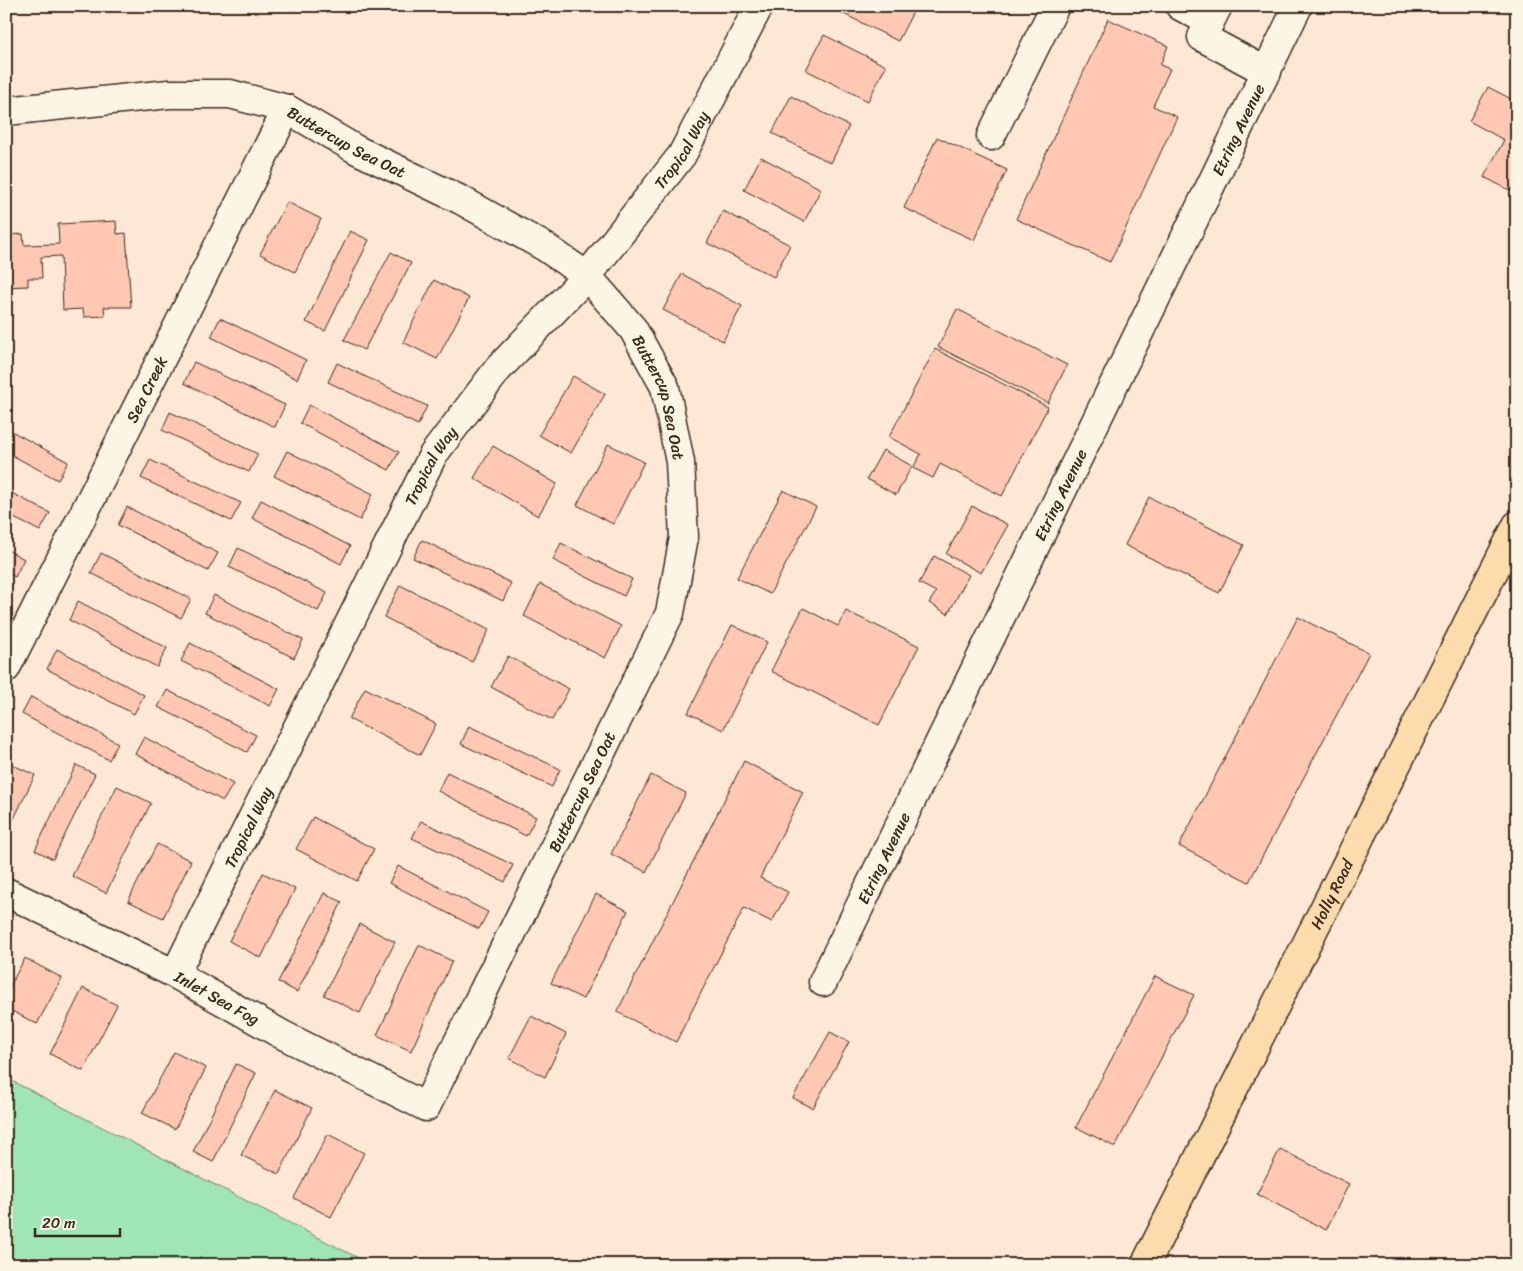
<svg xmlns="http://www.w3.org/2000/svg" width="1523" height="1271" viewBox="0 0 1523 1271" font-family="Sriracha,sans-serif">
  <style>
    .green { fill: #9ee6b4; stroke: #6c8869 }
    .building { fill: #ffc8b2; stroke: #3b2a1e }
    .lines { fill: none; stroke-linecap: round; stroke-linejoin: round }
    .minor-casing { stroke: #3b2a1e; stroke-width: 31 }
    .major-casing { stroke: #3b2a1e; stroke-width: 31 }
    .minor { stroke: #fcf5e5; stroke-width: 28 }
    .major { stroke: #fcdcac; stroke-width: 28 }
    .labels { text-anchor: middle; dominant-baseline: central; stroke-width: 5; stroke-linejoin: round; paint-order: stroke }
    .street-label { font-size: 16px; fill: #3b2a1e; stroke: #fcf5e5 }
  </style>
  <rect width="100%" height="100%" fill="#fde8d6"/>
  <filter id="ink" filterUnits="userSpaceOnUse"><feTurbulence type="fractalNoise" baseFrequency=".02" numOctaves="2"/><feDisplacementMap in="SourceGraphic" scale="10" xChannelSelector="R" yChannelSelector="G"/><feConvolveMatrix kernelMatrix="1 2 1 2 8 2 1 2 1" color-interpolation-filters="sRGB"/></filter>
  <g filter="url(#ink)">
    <path class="green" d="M6 1078 372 1265H6Z"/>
    <path class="building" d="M833 6H907L914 10 898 41 832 8Z
      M1108 19 1168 46 1160 65 1170 69 1153 106 1177 117 1110 262 1016 219Z
      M824 35 886 66 868 101 806 70Z
      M1488 87 1517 102V180L1511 191 1484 177 1504 140 1469 121Z
      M791 96 849 126 831 163 772 133Z
      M937 137 1007 170 974 240 904 208Z
      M761 157 821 189 804 222 744 190Z
      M287 202 321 219 295 272 260 254Z
      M723 211 790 245 774 277 707 243Z
      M116 221 117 234 126 233 131 307H104L105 316 84 317 83 309 63 310 61 256 41 257 42 278H28V286L6 287V235L23 234 24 245 59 244 58 224Z
      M350 231 369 240 325 331 306 322Z
      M391 252 411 263 364 350 344 340Z
      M682 274 742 306 723 341 663 310Z
      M434 280 469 298 437 359 403 342Z
      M957 309 1067 365 1048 403 938 347Z
      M220 318 306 360 297 379 211 337Z
      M935 349 1048 407 1002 496 940 464 933 478 913 468 921 454 889 437Z
      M194 362 285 405 275 427 184 383Z
      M337 363 427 406 418 425 328 382Z
      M573 376 605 394 571 453 539 435Z
      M309 405 399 452 389 470 300 423Z
      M170 412 258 454 249 472 162 430Z
      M6 428 68 462 58 480 6 452Z
      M608 444 644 462 613 524 577 505Z
      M493 446 557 484 538 516 474 478Z
      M883 450 912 466 896 495 867 479Z
      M287 451 373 494 360 520 274 476Z
      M150 460 241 503 231 521 141 478Z
      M6 490 50 513 40 531 6 514Z
      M783 490 816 507 770 594 737 578Z
      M1149 497 1244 545 1219 593 1125 545Z
      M261 500 350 546 341 564 252 518Z
      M972 506 1008 525 981 573 946 554Z
      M127 507 218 553 208 571 118 525Z
      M422 540 511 583 503 601 413 558Z
      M561 543 632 579 624 596 553 560Z
      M238 548 327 593 318 611 229 567Z
      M6 549 24 559 15 577 6 572Z
      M101 553 191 599 181 618 91 573Z
      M934 556 969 575 948 614 929 603 936 592 919 583Z
      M540 584 621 626 605 658 524 616Z
      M400 585 489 630 472 662 384 617Z
      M214 595 303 640 294 658 205 613Z
      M78 601 167 648 157 667 69 620Z
      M803 608 838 626 846 611 919 646 879 725 771 671Z
      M1298 617 1369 653 1249 882 1179 846Z
      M732 625 767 642 723 730 688 713Z
      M190 643 279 689 270 706 181 661Z
      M57 649 144 695 134 714 47 669Z
      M508 656 569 689 552 720 491 687Z
      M365 688 436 724 420 755 349 719Z
      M167 690 256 735 247 752 158 707Z
      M31 697 118 743 109 760 22 714Z
      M469 726 560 769 552 787 461 744Z
      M144 737 233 784 223 801 135 754Z
      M744 761 803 792 760 878 788 892 772 922 744 908 676 1042 617 1012Z
      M6 762 35 775 6 835Z
      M76 765 95 774 53 859 35 850Z
      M447 772 536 817 526 836 438 791Z
      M651 775 686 793 646 872 611 854Z
      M117 786 151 803 106 893 72 876Z
      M313 817 374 849 357 881 296 849Z
      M421 821 513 865 505 882 412 838Z
      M157 844 191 861 163 918 128 901Z
      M398 866 488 912 479 929 389 883Z
      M263 873 295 889 261 958 229 941Z
      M324 893 342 902 297 992 278 982Z
      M596 894 628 911 583 999 551 983Z
      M360 924 395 942 360 1013 324 995Z
      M419 945 452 961 411 1051 377 1035Z
      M25 958 62 978 37 1024 6 1008V993Z
      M1155 976 1194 995 1115 1147 1076 1127Z
      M83 988 117 1005 83 1071 50 1054Z
      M531 1016 566 1034 545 1077 509 1058Z
      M830 1032 849 1042 813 1108 793 1098Z
      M174 1052 206 1068 175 1129 142 1113Z
      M236 1064 256 1073 213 1162 193 1152Z
      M275 1090 312 1108 279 1174 241 1155Z
      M328 1134 364 1153 331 1217 294 1198Z
      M1280 1149 1349 1184 1326 1230 1257 1194Z"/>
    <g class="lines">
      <defs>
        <g id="minor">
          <path d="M1180 6 1210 22"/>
          <path d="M1218 6 1202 37 1267 72"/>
          <path id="s1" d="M6 111 169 94H230L287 109 357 150 461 200 545 247 587 276 633 329 665 387 680 462 684 537 670 613 426 1107 281 1034 175 974 6 892"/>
          <path d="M991 136 1055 6"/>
          <path id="s2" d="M6 668 287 109"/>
          <path id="s3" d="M175 974 433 455 498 369 587 276 682 155 759 6"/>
          <path id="s4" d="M823 982 1298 6"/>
        </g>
        <g id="major">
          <path id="s5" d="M1145 1265 1517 525"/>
        </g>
      </defs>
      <use href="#minor" class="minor-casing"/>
      <use href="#major" class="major-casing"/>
      <use href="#minor" class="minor"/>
      <use href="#major" class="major"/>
    </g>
  </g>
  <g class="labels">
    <g class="street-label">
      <text stroke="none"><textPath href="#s4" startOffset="948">Etring Avenue</textPath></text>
      <text stroke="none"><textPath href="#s1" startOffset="352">Buttercup Sea Oat</textPath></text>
      <text stroke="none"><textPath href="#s3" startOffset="974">Tropical Way</textPath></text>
      <text stroke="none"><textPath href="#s2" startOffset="312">Sea Creek</textPath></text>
      <text stroke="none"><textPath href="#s1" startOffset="772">Buttercup Sea Oat</textPath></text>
      <text stroke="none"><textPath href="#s3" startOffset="569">Tropical Way</textPath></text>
      <text stroke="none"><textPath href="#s4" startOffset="542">Etring Avenue</textPath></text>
      <text transform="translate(582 792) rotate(-64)">Buttercup Sea Oat</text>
      <text stroke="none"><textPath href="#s3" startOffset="164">Tropical Way</textPath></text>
      <text stroke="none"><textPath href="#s4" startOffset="138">Etring Avenue</textPath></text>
      <text stroke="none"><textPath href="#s5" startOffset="415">Holly Road</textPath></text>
      <text transform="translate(217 998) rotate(29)">Inlet Sea Fog</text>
    </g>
  </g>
  <rect width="1523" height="1271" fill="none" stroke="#fcf5e5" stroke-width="25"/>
  <rect x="12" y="12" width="1498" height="1246" fill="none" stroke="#3b2a1e" stroke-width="2" filter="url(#ink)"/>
  <path d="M35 1228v8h85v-8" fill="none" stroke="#3b2a1e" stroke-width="2.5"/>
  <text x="42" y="1228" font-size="15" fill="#3b2a1e" stroke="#fcf5e5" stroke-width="4" paint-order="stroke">20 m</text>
</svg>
